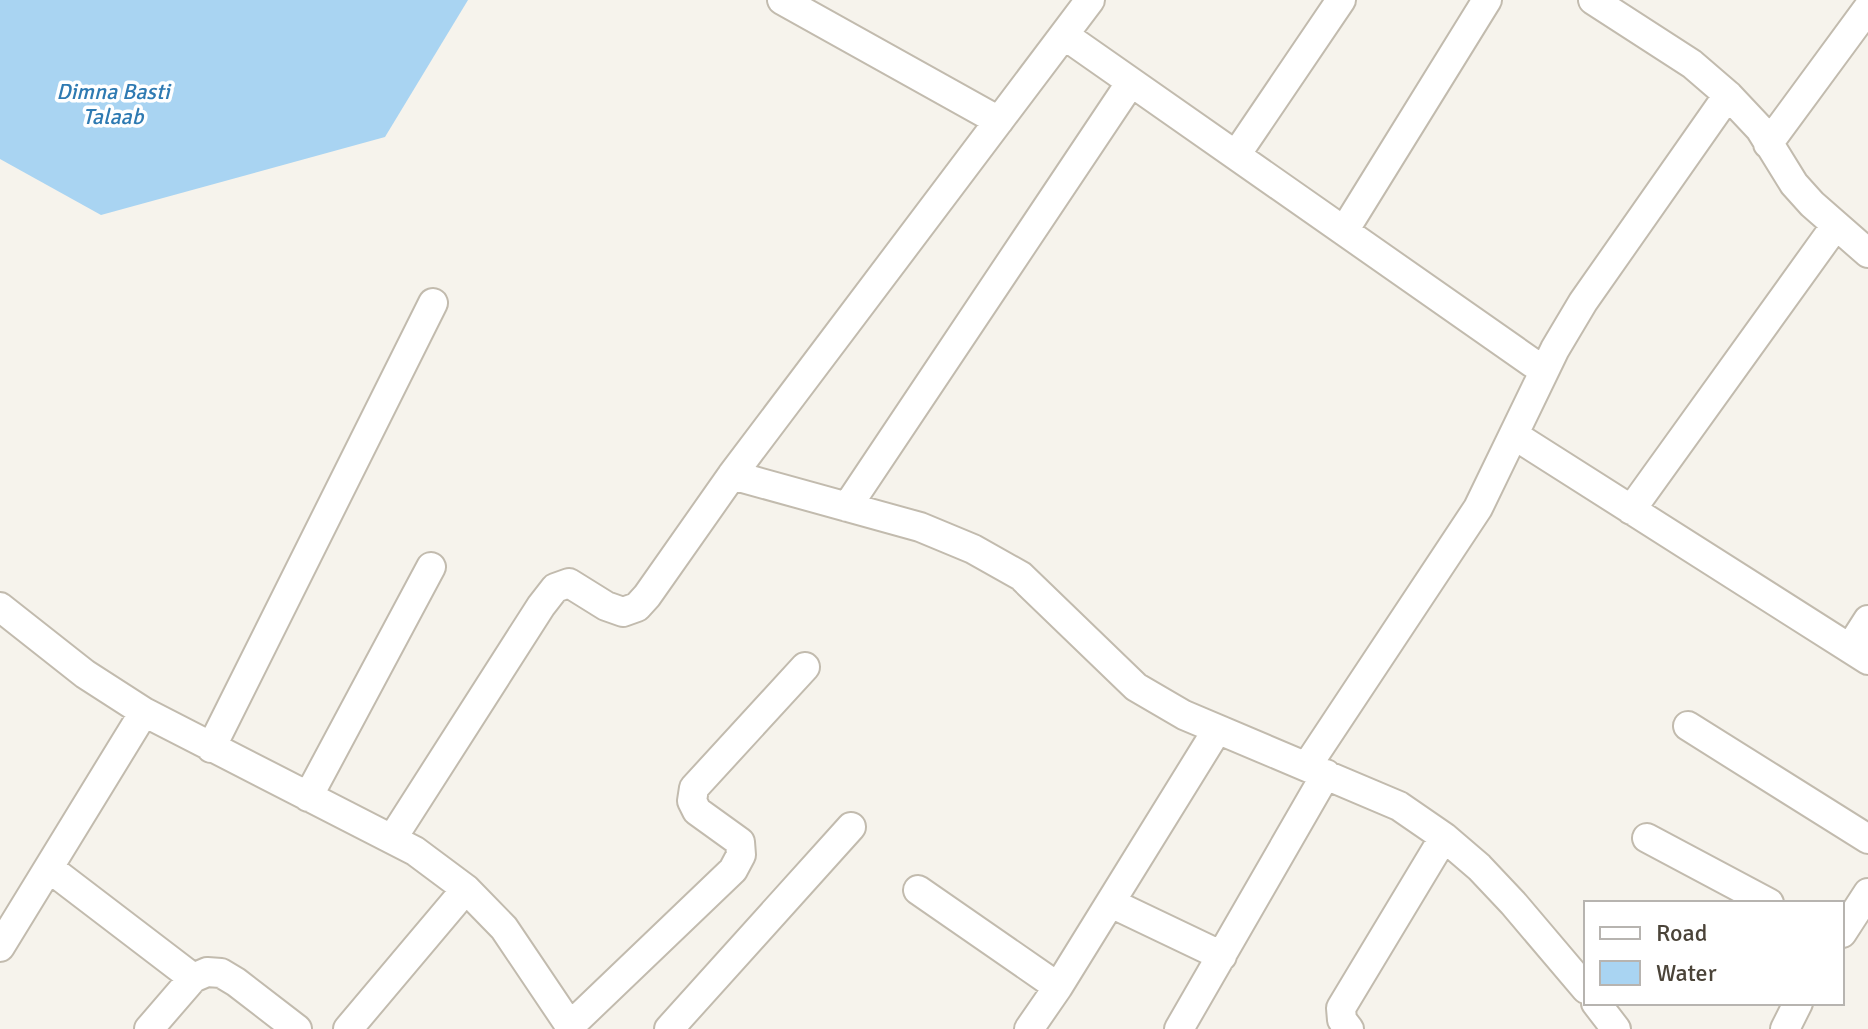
<svg xmlns="http://www.w3.org/2000/svg" width="1868" height="1029" viewBox="0 0 1868 1029" font-family="Signika,sans-serif">
  <style>
    .water { fill: #a9d4f2 }
    .lines { fill: none; stroke-linecap: round; stroke-linejoin: round }
    .street-casing { stroke: #c2bbae; stroke-width: 32 }
    .street { stroke: #fff; stroke-width: 28 }
    .labels { text-anchor: middle; dominant-baseline: central; stroke-width: 7; stroke-linejoin: round; paint-order: stroke }
    .water-label { font-size: 22px; font-style: italic; fill: #2e7ab2; stroke: #fff }
  </style>
  <rect width="100%" height="100%" fill="#f6f3ec"/>
  <path class="water" d="M0 0H468L385 137 101 215 0 159Z"/>
  <g class="lines">
    <defs>
      <path id="street" d="M782 0 999 121
        M1593 0 1692 64 1728 95 1760 129 1794 184 1812 204 1868 253
        M1064 35 1544 371
        M1768 144 1868 8
        M1236 155 1341 0
        M1344 231 1487 0
        M1514 435 1868 660
        M732 475 920 527 973 549 1021 576 1136 687 1184 715 1399 806 1444 837 1479 867 1513 903 1586 989
        M847 507 1131 82
        M1631 510 1836 225
        M0 607 85 674 144 712 415 851 466 889 504 928 572 1029
        M1850 648 1868 620
        M1688 726 1868 839
        M211 748 433 303
        M1307 766 1478 508 1555 349 1583 302 1728 95
        M308 797 431 567
        M1647 838 1769 903
        M392 839 541 606 555 588 569 583 606 606 623 612 637 607 647 596 732 475 1090 0
        M49 868 193 978
        M918 890 1058 987
        M1111 903 1222 956
        M1842 933 1868 893
        M0 947 144 712
        M1596 1003 1616 1029
        M570 1026 733 870 741 855 740 842 697 811 692 801 694 788 805 667
        M149 1029 193 978 207 972 221 973 236 982 297 1029
        M348 1029 466 889
        M669 1029 851 827
        M1029 1029 1058 987 1217 730
        M1179 1029 1326 774
        M1349 1029 1342 1020 1341 1008 1444 837
        M1785 1029 1798 1003"/>
    </defs>
    <use href="#street" class="street-casing"/>
    <use href="#street" class="street"/>
  </g>
  <g class="labels">
    <g class="water-label">
      <text x="113" y="91">Dimna Basti<tspan x="113" dy="25">Talaab</tspan></text>
    </g>
  </g>
  <rect x="1584" y="901" width="260" height="104" fill="#ffffff" stroke="#b7b4b0" stroke-width="2"/>
  <rect x="1600" y="927" width="40" height="12" fill="#ffffff" stroke="#b7b4b0" stroke-width="2"/>
  <text x="1656" y="941" font-size="24" fill="#4b4439">Road</text>
  <rect x="1600" y="961" width="40" height="24" fill="#a9d4f2" stroke="#b7b4b0" stroke-width="2"/>
  <text x="1656" y="981" font-size="24" fill="#4b4439">Water</text>
</svg>
